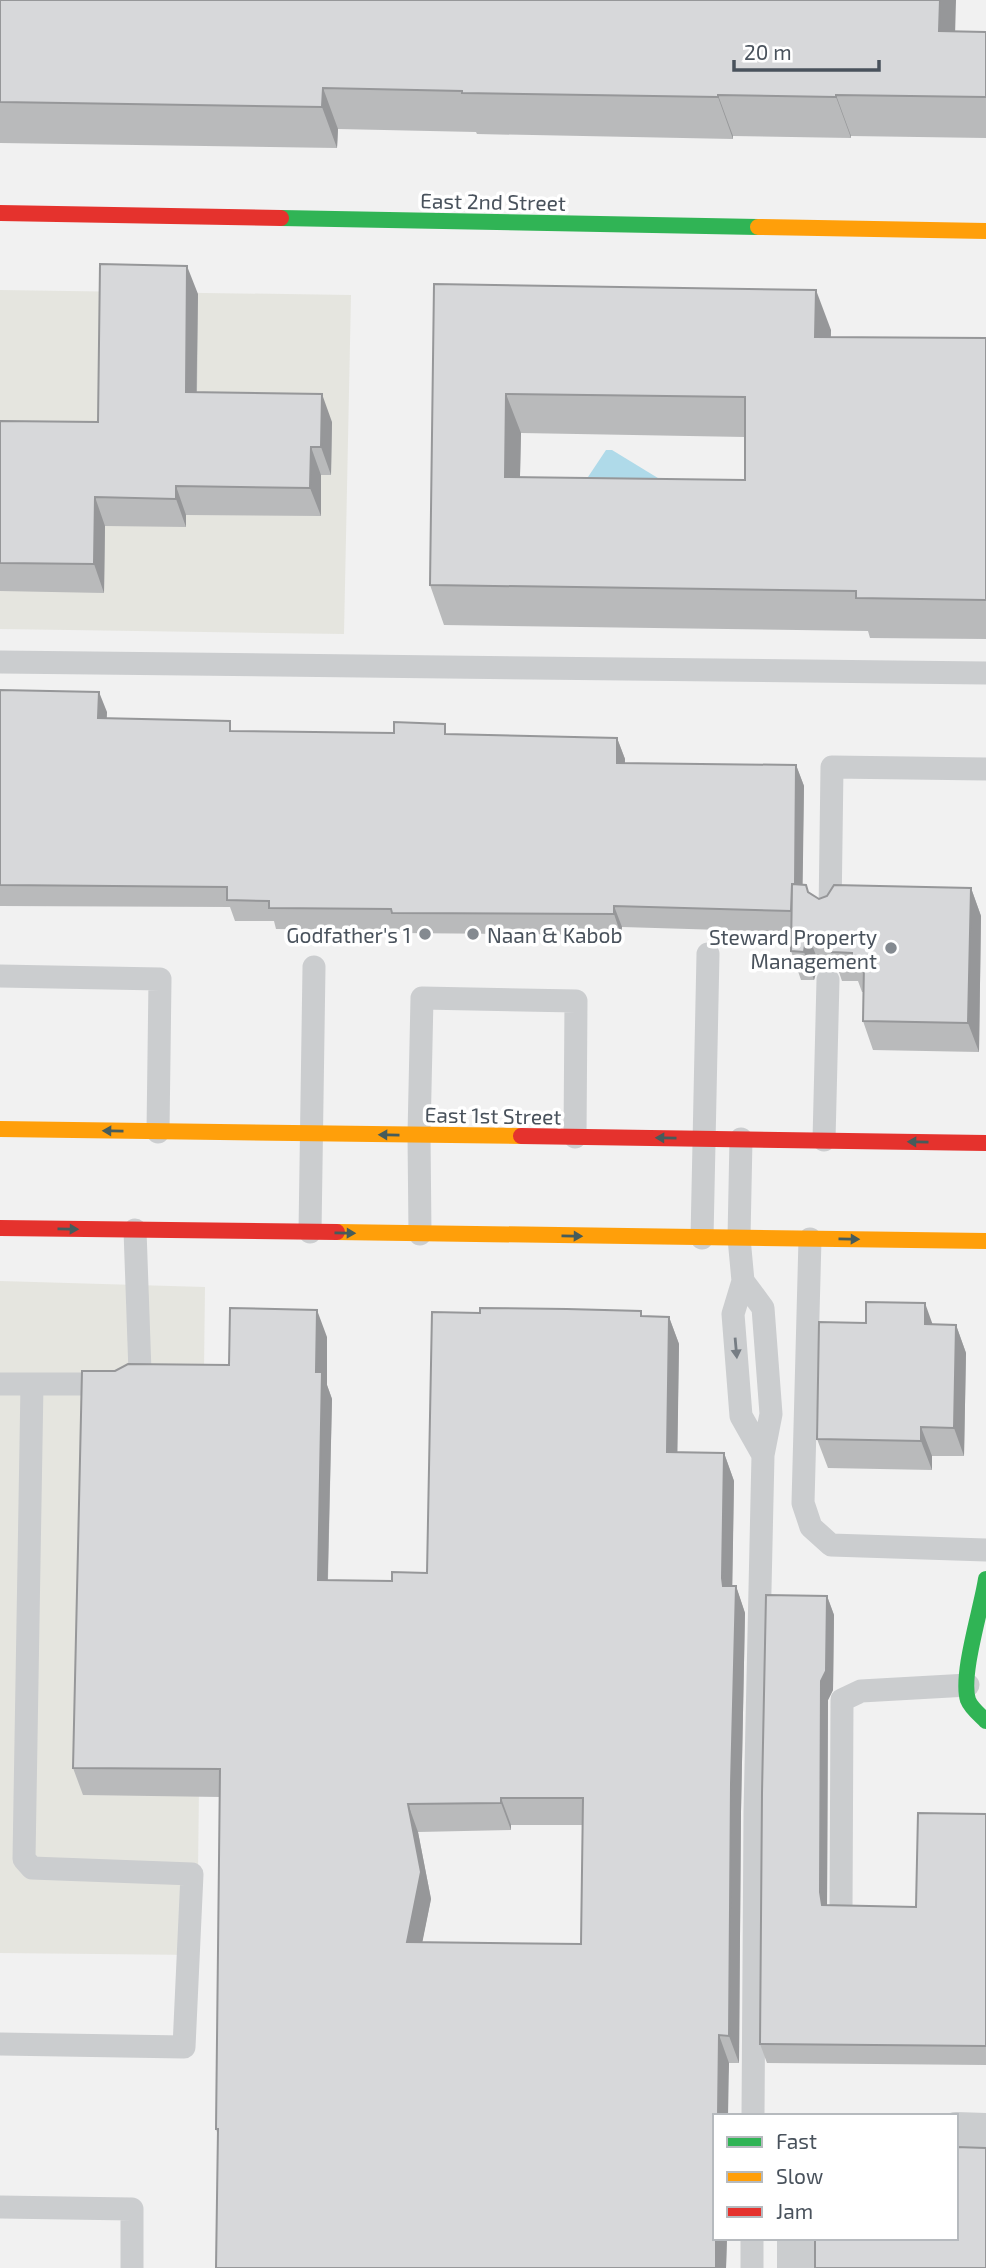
<svg xmlns="http://www.w3.org/2000/svg" width="986" height="2268" viewBox="0 0 986 2268" font-family="'Exo 2',sans-serif">
  <style>
    .commercial { fill: #e5e5df }
    .water { fill: #afdae9 }
    .lines { fill: none; stroke-linecap: round; stroke-linejoin: round }
    .lane { stroke: #cbcdcf; stroke-width: 23 }
    .street { stroke: #cbcdcf; stroke-width: 38 }
    .fast { stroke: #30b455; stroke-width: 16 }
    .slow { stroke: #ff9f0a; stroke-width: 16 }
    .jam { stroke: #e5322d; stroke-width: 16 }
    .wall { fill: #b9babb; fill-rule: evenodd }
    .shaded-wall { fill: #969799 }
    .building { fill: #d7d8da; stroke: #969799; stroke-width: 2; fill-rule: evenodd }
    .oneway { fill: #465c5b }
    .oneway2 { fill: #767d84 }
    .poi-dot { fill: #848a90; stroke: #fff; stroke-width: 2.5 }
    .labels { text-anchor: middle; dominant-baseline: central; stroke-width: 7; stroke-linejoin: round; paint-order: stroke }
    .street-label { font-size: 21px; fill: #49525c; stroke: #fff }
    .poi-label { font-size: 21px; fill: #49525c; stroke: #fff; text-anchor: end }
  </style>
  <rect width="100%" height="100%" fill="#f1f1f1"/>
  <path class="commercial" d="M0 290 351 295 344 634 0 629Z
    M0 1281 205 1287 197 1955 0 1953Z"/>
  <path class="water" d="M606 450H612L689 497 590 483 588 477Z"/>
  <g class="lines">
    <path class="lane" d="M0 662 986 673
      M830 913 832 767 986 769
      M0 976 160 979 158 1132
      M741 1139 739 1238 743 1281 733 1314 741 1416 763 1455
      M824 1140 828 980
      M310 1232 314 967
      M420 1234 419 1135 422 998 576 1001 575 1137
      M702 1238 708 954
      M810 1239 803 1503 811 1527 831 1545 986 1550
      M743 1281 763 1308 771 1414 763 1455 755 1812 753 2116
      M0 1384H32L24 1859 32 1868 192 1874 184 2047 0 2044
      M32 1384H125L140 1372 135 1230
      M841 1911 842 1700 861 1691 968 1685
      M0 2207 132 2209V2268
      M752 2268V2238"/>
    <path class="street" d="M956 2131 986 2132
      M796 2238V2268"/>
    <path class="fast" d="M281 218 758 227
      M986 1579C982 1607 960 1675 968 1700 971 1708 980 1715 986 1721"/>
    <path class="slow" d="M758 227 986 231
      M0 1129 521 1136
      M337 1232 986 1241"/>
    <path class="jam" d="M0 213 281 218
      M521 1136 986 1143
      M0 1228 337 1232"/>
  </g>
  <path class="wall" d="M0 0 986 32V138L851 136V138L733 136V139L477 134 476 132 338 129 337 148 0 143Z
    M434 284 831 330 830 337 986 338V639L870 638 868 631 444 625 430 585ZM521 433 745 437V480L520 477Z
    M198 294 197 392 332 422 331 475H321V516L186 515V527L105 526 104 593 0 591V421L98 422Z
    M0 690 107 712 106 719 234 731 617 738 625 759V763L796 765 804 786 802 885 808 892 819 899 971 888 981 916 979 1052 873 1050 863 1021 864 992H862L858 981H842L839 972 829 966 821 968 816 973 814 980H801L791 951V932L622 927 621 935 399 933 398 930 276 929 274 921H235L230 907 0 906Z
    M643 1316 669 1317 679 1344 677 1453H724L734 1481 732 1586H736L745 1613 741 1812 739 2063H729L715 2238H727L726 2268 218 2135 216 2129 220 1797 83 1795 73 1768 115 1371 229 1365 327 1337V1385L332 1399 328 1580 392 1581 427 1573ZM511 1825H583L581 1944 422 1942 431 1899 418 1832 511 1830Z
    M933 1324 956 1325 966 1353 964 1456H932V1470L828 1468 817 1439Z
    M827 1596 834 1615 833 1690 828 1700 827 1905 916 1907 986 1814V2065L767 2063 760 2044Z"/>
  <path class="shaded-wall" d="M940 0H956L954 72 939 31Z
    M323 88 338 129 337 148 322 107Z
    M718 95 733 136V139L718 97Z
    M836 95 851 136V138L836 97Z
    M187 266 198 294 196 420 186 392Z
    M816 290 831 330 830 377 815 337Z
    M322 394 332 422 331 475 321 447Z
    M506 394 521 433 519 517 505 477Z
    M311 447 321 475V516L310 488Z
    M176 486 186 515V527L176 499Z
    M95 497 105 526 104 593 94 564Z
    M99 692 107 712 106 739 98 718Z
    M617 738 625 759 624 784 617 763Z
    M796 765 804 786 802 932 794 912Z
    M971 888 981 916 979 1052 968 1023Z
    M614 906 622 927 621 935 614 914Z
    M810 940 821 968 816 973 814 980 804 952 805 945Z
    M925 1303 935 1331 925 1324Z
    M317 1310 327 1337V1385L332 1399 327 1607 318 1580 316 1372Z
    M669 1317 679 1344 677 1480 667 1452Z
    M956 1325 966 1353 964 1456 954 1428Z
    M921 1427 932 1456V1470L921 1441Z
    M724 1453 734 1481 732 1605 723 1586 722 1578Z
    M736 1586 745 1613 741 1812 739 2063 729 2036 731 1784Z
    M827 1596 834 1615 833 1690 828 1700 827 1911 822 1905 820 1892 821 1681Z
    M501 1798 511 1825V1830L501 1803Z
    M408 1804 418 1832 431 1899 417 1969 407 1942Z
    M719 2035 729 2063 728 2116H718Z
    M716 2238H727L726 2268H716Z"/>
  <path class="building" d="M0 0H940L939 31 986 32V97L836 95V97L718 95V97L462 93V91L323 88 322 107 0 102Z
    M100 264 187 266 186 392 322 394 321 447H311L310 488 176 486V499L95 497 94 564 0 563V421L98 422Z
    M434 284 816 290 815 337 986 338V600L856 598V591L430 585ZM506 394 745 397V480L505 477Z
    M0 690 99 692 98 718 230 721V731L394 733V722L445 724V734L617 738V763L796 765 795 884H792L791 911 614 906V914L392 913 391 909 269 908V901L227 900V887L0 885Z
    M792 884 806 885 808 892 819 899 827 896 834 885 971 888 968 1023 863 1021 864 964H852V953L832 952 830 944 819 938 810 940 805 945 804 952 791 951Z
    M866 1302 925 1303V1324L956 1325 954 1428 921 1427V1441L817 1439 819 1322 866 1323Z
    M230 1308 317 1310 316 1372H322L318 1580 392 1581V1572L427 1573 432 1312 480 1313V1308L567 1309 641 1311V1316L669 1317 667 1452 724 1453 722 1578 723 1586H736L731 1784 729 2036 719 2035 718 2116H715V2238H716V2268H216L218 2129H216L220 1769 73 1768 82 1371H115L128 1364 229 1365ZM501 1798H583L581 1944 407 1942 421 1872 408 1804 501 1803Z
    M766 1595 827 1596 826 1671 821 1681 820 1892 822 1905 916 1907 918 1813 986 1814V2046L760 2044 762 1793Z
    M956 2147 986 2148V2268H815V2238H956Z"/>
  <defs><path id="oneway-solid" d="M-6-.8H1V-3.2L6.5 0L1 3.2V.8H-6Z" transform="scale(1.75)"/></defs>
  <g class="oneway">
    <use href="#oneway-solid" transform="translate(113 1131) rotate(-179)"/>
    <use href="#oneway-solid" transform="translate(389 1135) rotate(-179)"/>
    <use href="#oneway-solid" transform="translate(666 1138) rotate(-179)"/>
    <use href="#oneway-solid" transform="translate(918 1142) rotate(-179)"/>
    <use href="#oneway-solid" transform="translate(68 1229) rotate(1)"/>
    <use href="#oneway-solid" transform="translate(345 1233) rotate(1)"/>
    <use href="#oneway-solid" transform="translate(572 1236) rotate(1)"/>
    <use href="#oneway-solid" transform="translate(849 1239) rotate(1)"/>
  </g>
  <use class="oneway2" href="#oneway-solid" transform="translate(736 1348) rotate(85)"/>
  <g class="poi-dot">
    <circle cx="425" cy="934" r="7"/>
    <circle cx="473" cy="934" r="7"/>
    <circle cx="891" cy="948" r="7"/>
  </g>
  <g class="labels">
    <g class="street-label">
      <text transform="translate(493 201) rotate(1)">East 2nd Street</text>
      <text transform="translate(493 1115) rotate(1)">East 1st Street</text>
    </g>
    <g class="poi-label">
      <text x="411" y="934">Godfather's 1</text>
      <text x="487" y="934" text-anchor="start">Naan &amp; Kabob</text>
      <text x="877" y="936">Steward Property<tspan x="877" dy="24">Management</tspan></text>
    </g>
  </g>
  <rect x="713" y="2114" width="245" height="126" fill="#ffffff" stroke="#b6babe" stroke-width="2"/>
  <rect x="727" y="2137" width="35" height="10" fill="#30b455" stroke="#b6babe" stroke-width="2"/>
  <text x="776" y="2149" font-size="21" fill="#49525c">Fast</text>
  <rect x="727" y="2172" width="35" height="10" fill="#ff9f0a" stroke="#b6babe" stroke-width="2"/>
  <text x="776" y="2184" font-size="21" fill="#49525c">Slow</text>
  <rect x="727" y="2207" width="35" height="10" fill="#e5322d" stroke="#b6babe" stroke-width="2"/>
  <text x="776" y="2219" font-size="21" fill="#49525c">Jam</text>
  <path d="M734 60v10h145v-10" fill="none" stroke="#49525c" stroke-width="3.5"/>
  <text x="744" y="60" font-size="21" fill="#49525c" stroke="#ffffff" stroke-width="5" paint-order="stroke">20 m</text>
</svg>
